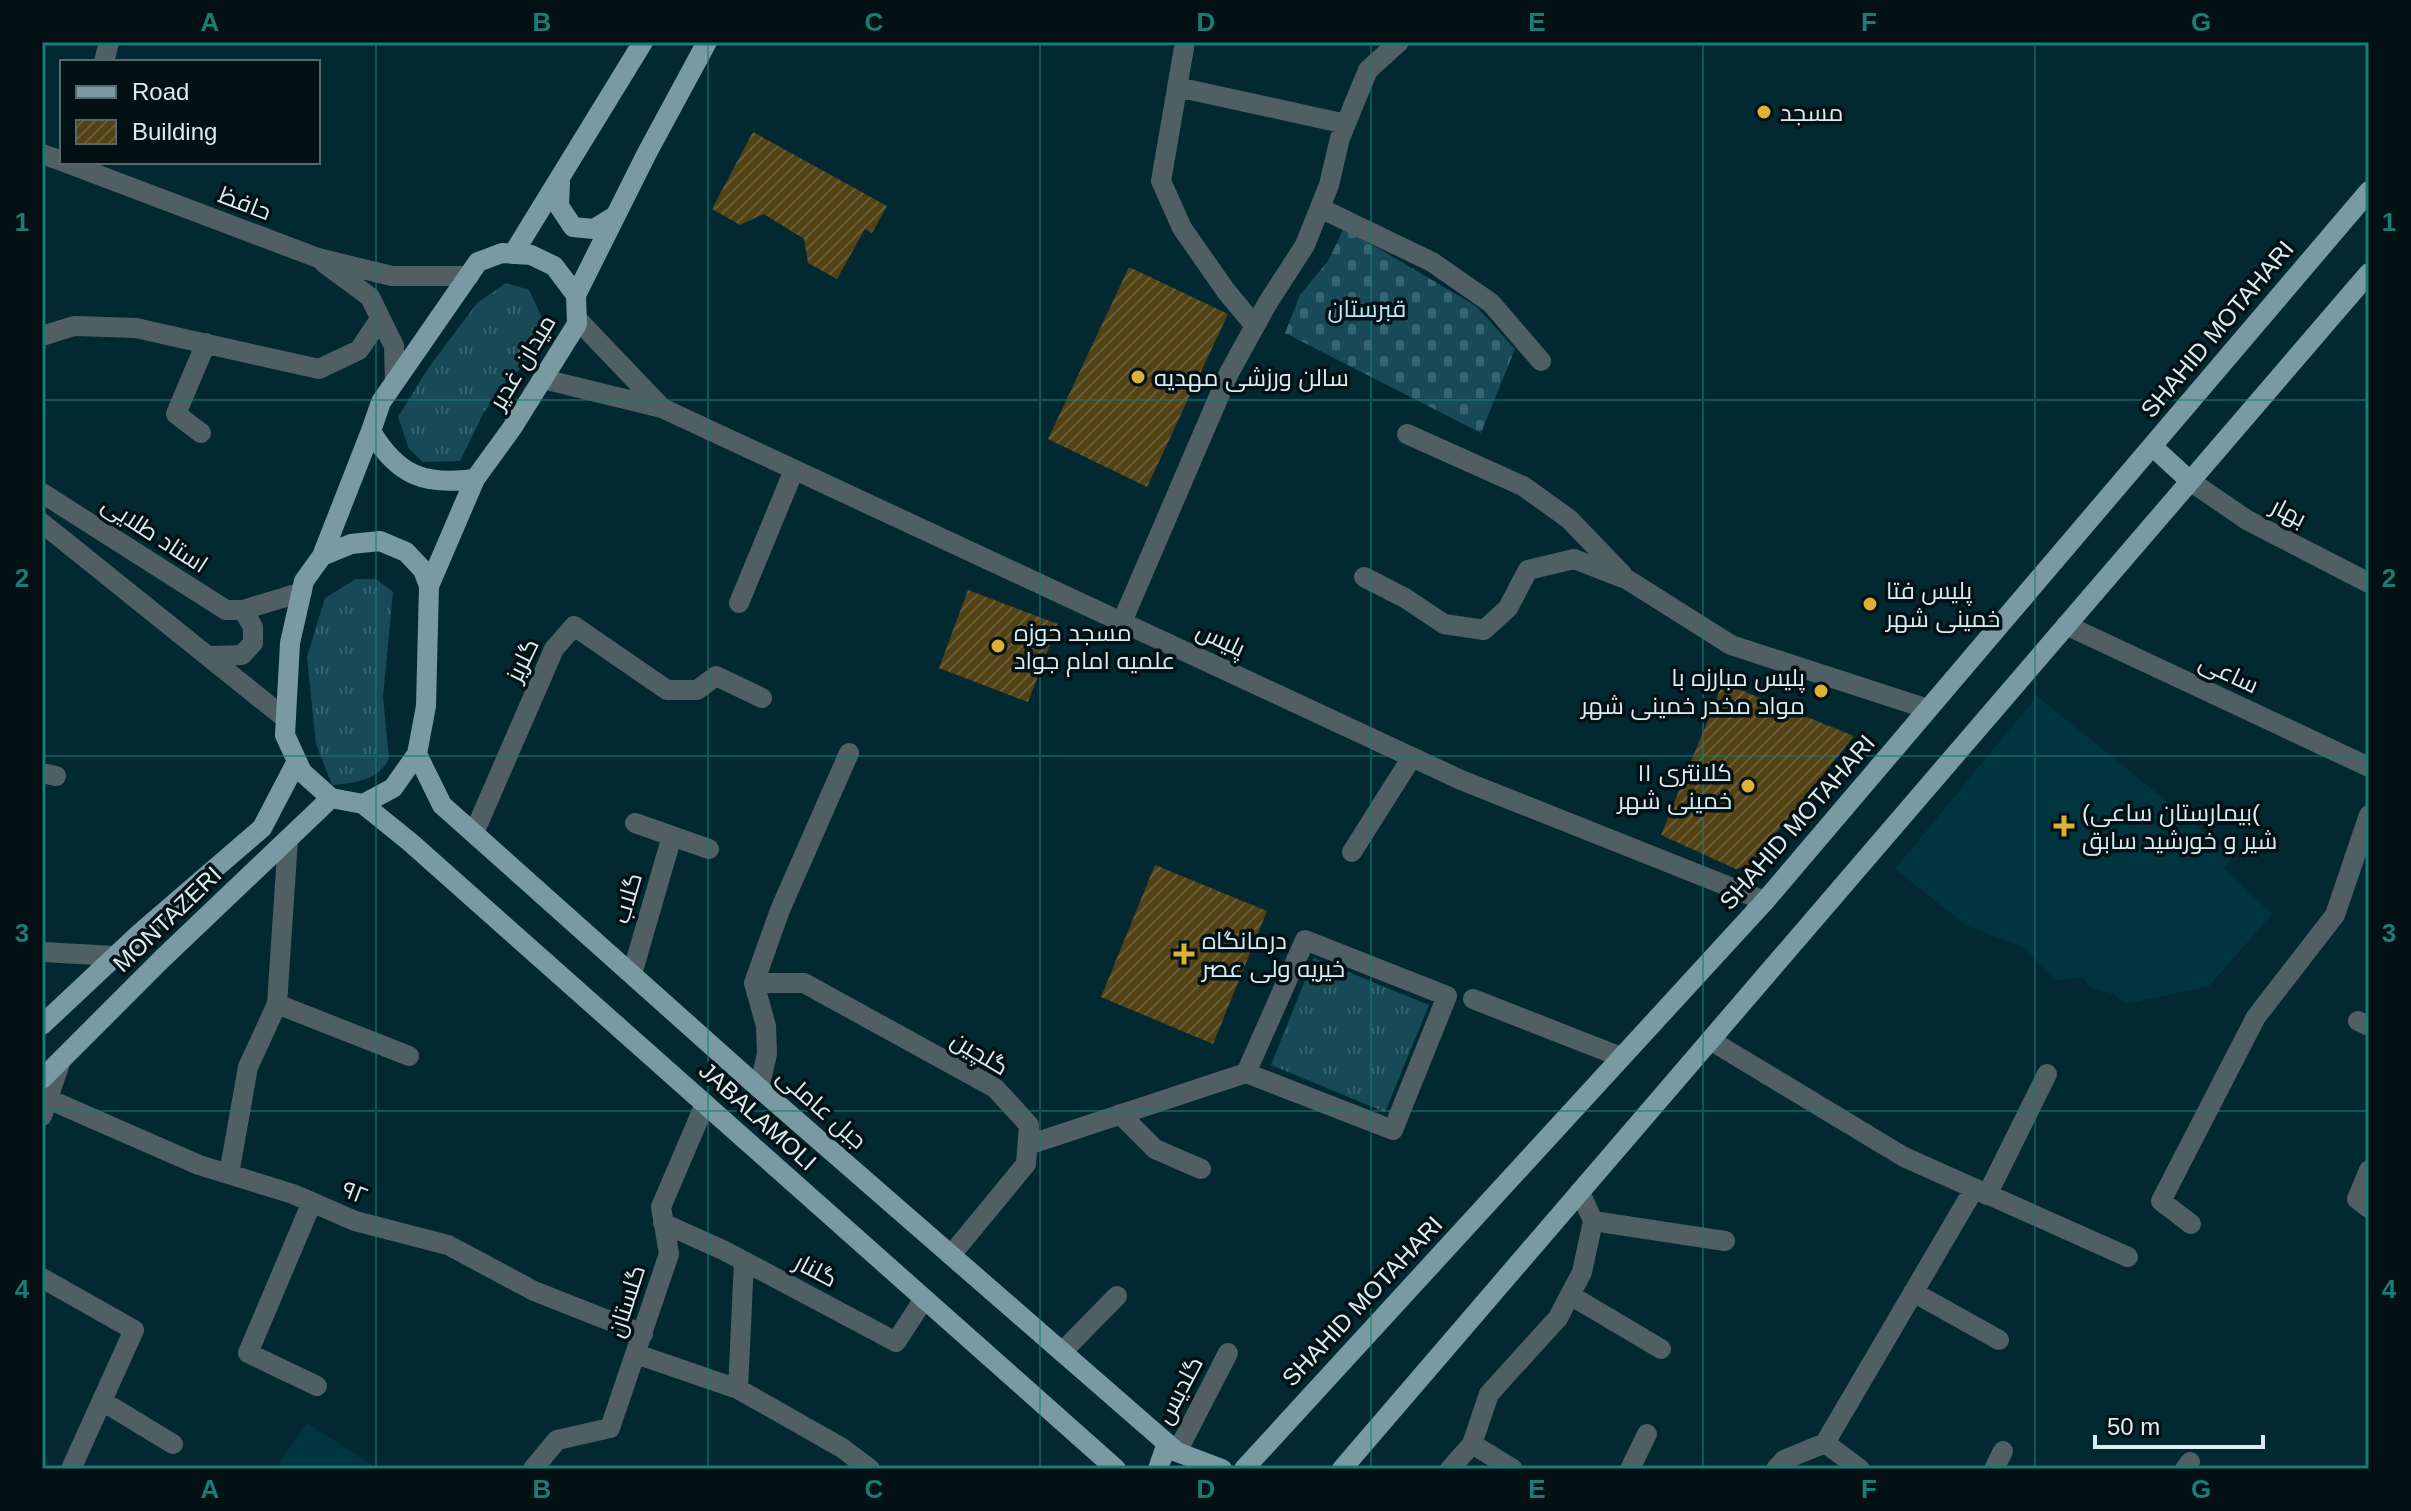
<svg xmlns="http://www.w3.org/2000/svg" width="2411" height="1511" viewBox="0 0 2411 1511" font-family="Helvetica,Cairo,sans-serif">
  <style>
    .built { fill: #00343f }
    .grass { fill: url(#grass-tufts) }
    .cemetery { fill: url(#cemetery-stones) }
    .building { fill: url(#building-hatch) }
    .lines { fill: none; stroke-linecap: round; stroke-linejoin: round }
    .minor { stroke: #505f63; stroke-width: 20 }
    .major { stroke: #7a9aa3; stroke-width: 20 }
    .grid { fill: none; stroke: #197c75; stroke-width: 2; stroke-opacity: 0.55 }
    .poi-dot { fill: #ddb133; stroke: #031014; stroke-width: 3 }
    .labels { text-anchor: middle; dominant-baseline: central; stroke-width: 7; stroke-linejoin: round; paint-order: stroke }
    .poi-label { font-size: 24px; fill: #d9edf3; stroke: #031014; text-anchor: start }
    .street-label { font-size: 24px; fill: #d9edf3; stroke: #031014 }
    .park-label { font-size: 24px; fill: #b6eaf8; stroke: #031014 }
    .neatline { fill: none; stroke: #197c75; stroke-width: 3 }
    .grid-label { font-size: 26px; text-anchor: middle; font-weight: bold; fill: #197c75 }
  </style>
  <defs>
    <pattern id="grass-tufts" width="24" height="20" patternUnits="userSpaceOnUse" patternTransform="scale(2)"><rect width="24" height="20" fill="#174a56"/><path d="M3 7l-1-3M5 7V3M7 7l1-3M15 17l-1-3M17 17v-4M19 17l1-3" fill="none" stroke="#38646f"/></pattern>
    <pattern id="cemetery-stones" width="16" height="16" patternUnits="userSpaceOnUse" patternTransform="scale(2)"><rect width="16" height="16" fill="#174a56"/><path d="M2 7V4a2 2 0 0 1 4 0v3zM10 15v-3a2 2 0 0 1 4 0v3z" fill="#38646f"/></pattern>
    <pattern id="building-hatch" width="6" height="6" patternUnits="userSpaceOnUse" patternTransform="scale(2)"><rect width="6" height="6" fill="#534214"/><path d="M-1 1l2-2M0 6l6-6M5 7l2-2" fill="none" stroke="#6b5e37"/></pattern>
  </defs>
  <rect width="100%" height="100%" fill="#022932"/>
  <path class="built" d="M2037 696 2233 855 2224 869 2272 914 2209 986 2125 1004 2113 994 2087 986 2083 977 2057 980 2025 948 1967 926 1895 869Z
    M307 1423 378 1469H275Z"/>
  <path class="grass" d="M506 283 529 290 546 326 531 355 484 412 460 461 423 462 409 449 398 417 427 370 477 303Z
    M356 579H376L393 592 383 697 389 758C379 781 354 783 332 785L316 744 307 657 325 598Z
    M1314 958 1429 1005 1385 1112 1271 1065Z"/>
  <path class="cemetery" d="M1344 228 1476 306 1515 349 1481 433 1285 333 1300 295 1328 261Z"/>
  <path class="building" d="M753 132 887 206 872 233 865 229 837 279 808 263 804 239 764 214 740 225 712 209Z
    M1129 267 1228 314 1147 487 1048 439Z
    M968 590 1058 624 1028 702 939 668Z
    M1723 683 1854 736 1751 864 1736 869 1661 835Z
    M1155 865 1267 911 1213 1044 1101 997Z"/>
  <g class="lines">
    <path class="minor" d="M1185 42 1161 181 1182 228 1226 291 1255 326
      M104 62 109 42
      M1177 87 1346 124
      M42 154 62 161
      M64 162 318 258 392 276H469
      M1320 208 1432 262 1491 303 1541 361
      M324 263 370 297 394 346 395 381
      M577 319 662 408
      M42 336 74 326 136 328 319 369 359 350 380 319
      M543 379 662 408 1461 780 1765 901
      M201 433 176 414 206 343
      M1407 434 1523 486 1569 519 1622 574
      M2190 481 2247 520 2369 583
      M42 493 226 610H243L302 592
      M42 523 286 719
      M1364 577 1405 598 1444 624 1484 630 1508 608 1528 570 1574 559 1628 580 1731 645 1928 709
      M739 603 794 470
      M1122 622 1229 373 1267 304 1305 245 1329 185 1340 138 1368 70 1399 42
      M2066 625 2369 767
      M211 656 242 655 253 643V627L243 610
      M42 773 56 776
      M635 823 709 849
      M474 833 554 649 574 626 667 690H697L716 676 762 698
      M1352 852 1412 757
      M42 952 115 956
      M632 974 672 836
      M754 983H804L995 1088 1029 1125 1026 1164 951 1255
      M1473 999 1621 1057
      M277 1004 409 1056
      M2358 1021 2369 1026
      M1710 1040 1904 1157 2128 1257
      M759 1088 767 1054 766 1026 754 983 780 910 849 753
      M48 1099 199 1165 293 1194 355 1221 448 1245 534 1291 643 1334
      M1120 1114 1155 1149 1201 1169
      M42 1116 61 1060
      M1028 1145 1246 1073 1393 1130 1447 996 1305 940 1246 1073
      M2369 1170 2357 1199 2369 1208
      M229 1174 248 1067 277 1004 288 839
      M1987 1195 2047 1074
      M312 1202 248 1353 317 1386
      M1593 1221 1725 1241
      M663 1223 725 1251 896 1342 924 1299
      M2191 1224 2161 1201 2256 1017 2335 915 2369 815
      M42 1278 134 1330 71 1469
      M1913 1292 1999 1340
      M1570 1295 1661 1349
      M1062 1352 1117 1296
      M636 1354 738 1389 842 1448 870 1469
      M738 1389 744 1261
      M102 1401 173 1444
      M1825 1443 1974 1189
      M1177 1452 1228 1353
      M533 1469 557 1440 610 1428 669 1254 661 1207 705 1104
      M1450 1469 1472 1444
      M1513 1469 1472 1444 1489 1394 1558 1318 1582 1272 1593 1221 1580 1192
      M1630 1469 1647 1434
      M1776 1469 1784 1460 1825 1443 1860 1469
      M1994 1469 2003 1451
      M2185 1469 2190 1462"/>
    <path class="major" d="M560 182 559 206 573 227 594 229 615 216
      M502 253 531 255 554 266 576 295 577 324 512 428 475 479C424 486 397 475 371 431L381 402 478 262Z
      M513 254 643 42
      M576 295 647 153 707 42
      M2152 446 2190 481
      M322 556 371 431
      M429 586 423 570 406 552 380 541 351 544 322 556 304 581 290 643 285 735 302 772 331 798 363 804 393 788 417 754 426 706 429 586 475 479
      M417 754 442 805 759 1088 1177 1452 1222 1469
      M363 804 410 842 1116 1469
      M42 1025 140 933 262 828 297 761
      M42 1079 163 958 331 798
      M1158 1469 1167 1443
      M1244 1469 1765 901 2369 191
      M1342 1469 2369 273"/>
  </g>
  <path class="grid" d="M376 42V1469M708 42V1469M1040 42V1469M1371 42V1469M1703 42V1469M2035 42V1469M42 400H2369M42 756H2369M42 1111H2369"/>
  <g class="poi-dot">
    <circle cx="1764" cy="112" r="8"/>
    <circle cx="1138" cy="377" r="8"/>
    <circle cx="1870" cy="604" r="8"/>
    <circle cx="998" cy="646" r="8"/>
    <circle cx="1821" cy="691" r="8"/>
    <circle cx="1748" cy="786" r="8"/>
    <path d="M2060 814h8v8h8v8h-8v8h-8v-8h-8v-8h8z"/>
    <path d="M1180 942h8v8h8v8h-8v8h-8v-8h-8v-8h8z"/>
  </g>
  <g class="labels">
    <g class="poi-label">
      <text x="1780" y="112">مسجد</text>
      <text x="1154" y="377">سالن ورزشی مهدیه</text>
      <text x="1886" y="590">پلیس فتا<tspan x="1886" dy="28">خمینی شهر</tspan></text>
      <text x="1014" y="632">مسجد حوزه<tspan x="1014" dy="28">علمیه امام جواد</tspan></text>
      <text x="1805" y="677" text-anchor="end">پلیس مبارزه با<tspan x="1805" dy="28">مواد مخدر خمینی شهر</tspan></text>
      <text x="1732" y="772" text-anchor="end">کلانتری ۱۱<tspan x="1732" dy="28">خمینی شهر</tspan></text>
      <text x="2082" y="812">(بیمارستان ساعی(<tspan x="2082" dy="28">شیر و خورشید سابق</tspan></text>
      <text x="1202" y="940">درمانگاه<tspan x="1202" dy="28">خیریه ولی عصر</tspan></text>
    </g>
    <g class="street-label">
      <text transform="translate(245 203) rotate(21)">حافظ</text>
      <text transform="translate(2217 329) rotate(-50)">SHAHID MOTAHARI</text>
      <text transform="translate(522 362) rotate(-59)">میدان غدیر</text>
      <text transform="translate(2289 512) rotate(27)">بهار</text>
      <text transform="translate(155 534) rotate(33)">استاد طلایی</text>
      <text transform="translate(1221 639) rotate(25)">پلیس</text>
      <text transform="translate(522 660) rotate(-64)">گلریز</text>
      <text transform="translate(2229 673) rotate(25)">ساعی</text>
      <text transform="translate(1797 822) rotate(-49)">SHAHID MOTAHARI</text>
      <text transform="translate(627 898) rotate(-74)">گلاب</text>
      <text transform="translate(167 919) rotate(-44)">MONTAZERI</text>
      <text transform="translate(980 1053) rotate(31)">گلچین</text>
      <text transform="translate(822 1108) rotate(41)">جبل عاملی</text>
      <text transform="translate(758 1116) rotate(42)">JABALAMOLI</text>
      <text transform="translate(355 1192) rotate(21)">۹۲</text>
      <text transform="translate(816 1270) rotate(28)">گلنار</text>
      <text transform="translate(626 1301) rotate(-72)">گلستان</text>
      <text transform="translate(1362 1301) rotate(-47)">SHAHID MOTAHARI</text>
      <text transform="translate(1179 1390) rotate(-62)">گلدیس</text>
    </g>
    <g class="park-label">
      <text x="1367" y="308">قبرستان</text>
    </g>
  </g>
  <rect width="2411" height="1511" fill="none" stroke="#031014" stroke-width="88"/>
  <rect x="60" y="60" width="260" height="104" fill="#031014" stroke="#59686d" stroke-width="2"/>
  <rect x="76" y="86" width="40" height="12" fill="#7a9aa3" stroke="#59686d" stroke-width="2"/>
  <text x="132" y="100" font-size="24" fill="#d9edf3">Road</text>
  <rect x="76" y="120" width="40" height="24" fill="url(#building-hatch)" stroke="#59686d" stroke-width="2"/>
  <text x="132" y="140" font-size="24" fill="#d9edf3">Building</text>
  <path d="M2095 1435v12h168v-12" fill="none" stroke="#d9edf3" stroke-width="4"/>
  <text x="2107" y="1435" font-size="24" fill="#d9edf3" stroke="#031014" stroke-width="6" paint-order="stroke">50 m</text>
  <rect x="44" y="44" width="2323" height="1423" class="neatline"/>
  <g class="grid-label">
    <text x="210" y="31">A</text>
    <text x="542" y="31">B</text>
    <text x="874" y="31">C</text>
    <text x="1206" y="31">D</text>
    <text x="1537" y="31">E</text>
    <text x="1869" y="31">F</text>
    <text x="2201" y="31">G</text>
    <text x="22" y="231">1</text>
    <text x="2389" y="231">1</text>
    <text x="22" y="587">2</text>
    <text x="2389" y="587">2</text>
    <text x="22" y="942">3</text>
    <text x="2389" y="942">3</text>
    <text x="22" y="1298">4</text>
    <text x="2389" y="1298">4</text>
    <text x="210" y="1498">A</text>
    <text x="542" y="1498">B</text>
    <text x="874" y="1498">C</text>
    <text x="1206" y="1498">D</text>
    <text x="1537" y="1498">E</text>
    <text x="1869" y="1498">F</text>
    <text x="2201" y="1498">G</text>
  </g>
</svg>
